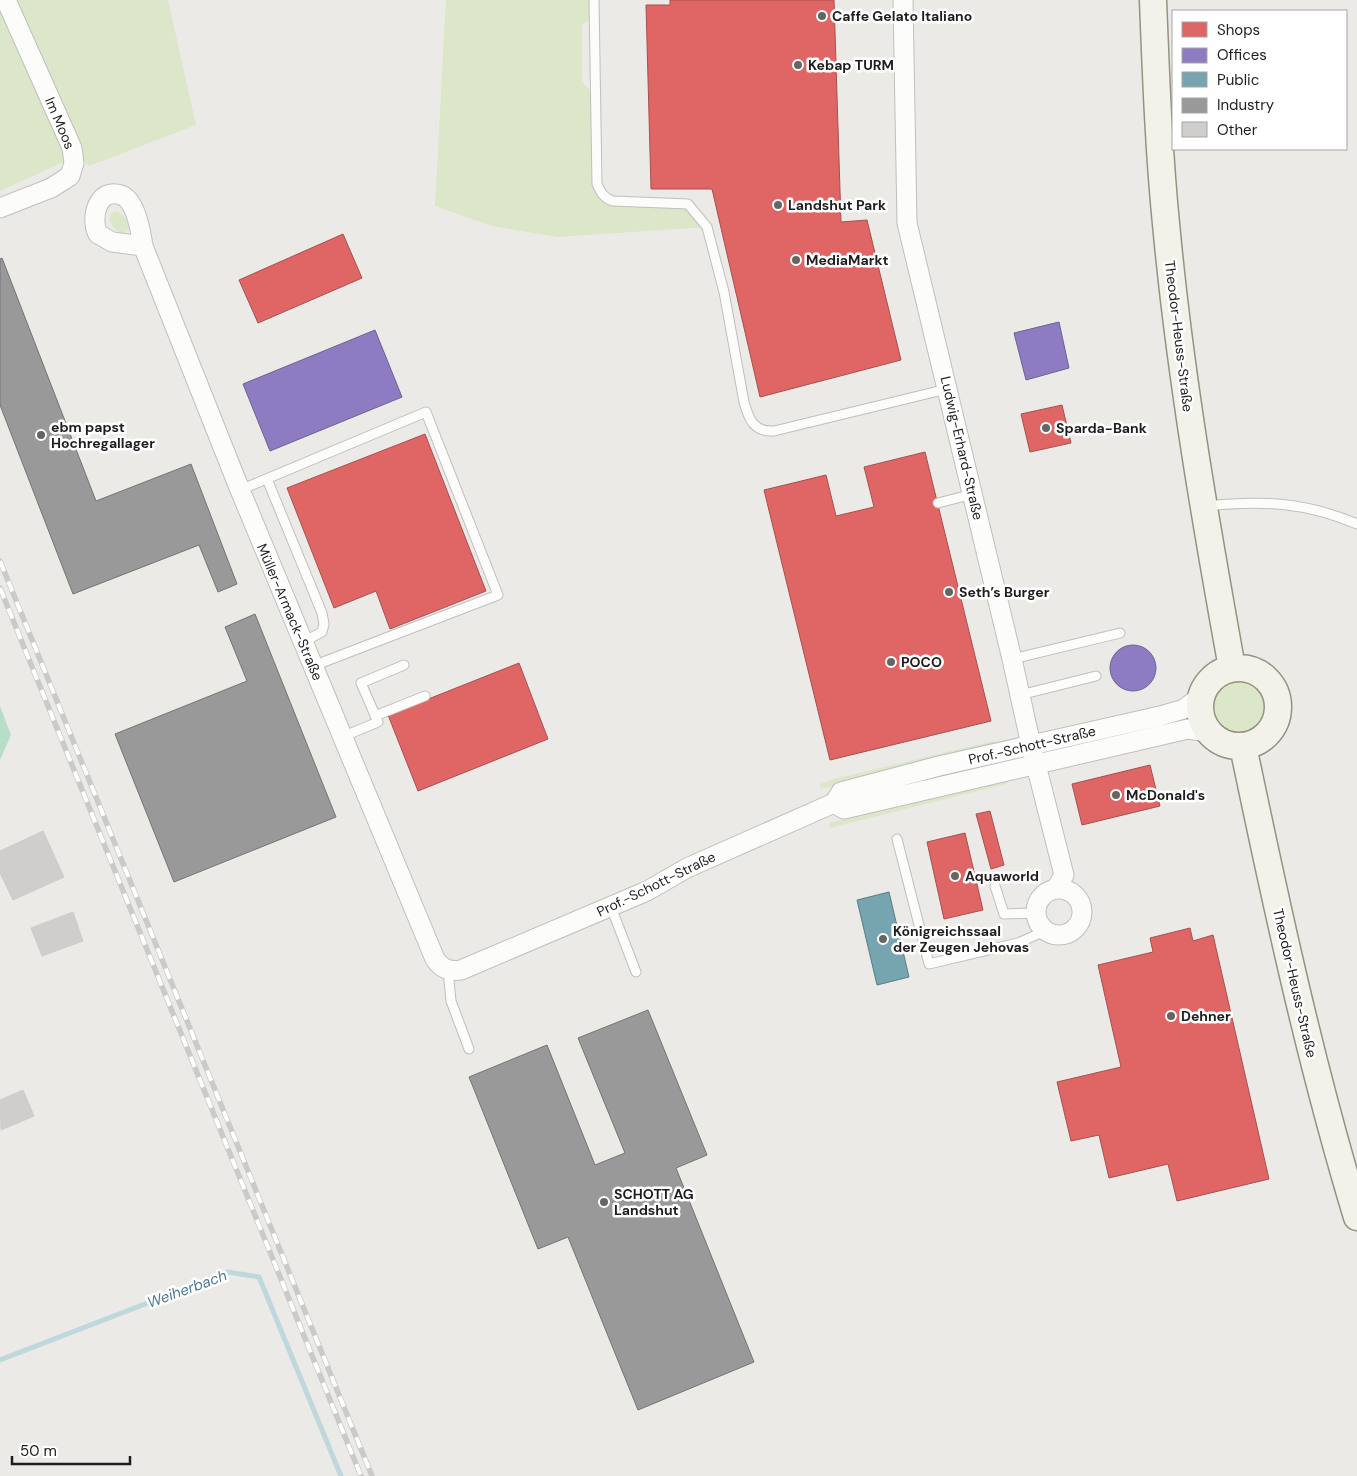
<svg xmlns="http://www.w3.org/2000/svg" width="1357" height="1476" viewBox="0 0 1357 1476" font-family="'DM Sans',sans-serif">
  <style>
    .grass { fill: #dce6c9 }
    .pitch { fill: #b7dec9 }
    .shops { fill: #e06666; stroke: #a65050 }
    .offices { fill: #8e7cc3; stroke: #6c6092 }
    .public { fill: #76a5af; stroke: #5c7c84 }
    .industry { fill: #999; stroke: #747474 }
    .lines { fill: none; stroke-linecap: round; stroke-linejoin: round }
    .stream { stroke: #bed8db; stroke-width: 5 }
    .building { fill: #d0cecc; stroke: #cfcbc9 }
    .lane-casing { stroke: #bfbfbd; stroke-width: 11 }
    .street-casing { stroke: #bfbfbd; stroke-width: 21 }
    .secondary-casing { stroke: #949381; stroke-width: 29 }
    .lane { stroke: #fcfcfb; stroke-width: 9 }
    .street { stroke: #fcfcfb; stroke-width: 19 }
    .secondary { stroke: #f2f2eb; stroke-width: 26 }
    .rail-casing { stroke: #cacac9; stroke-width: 5.5 }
    .rail { stroke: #fff; stroke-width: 4; stroke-dasharray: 11; stroke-linecap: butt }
    .poi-dot { fill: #666564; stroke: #fff; stroke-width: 2 }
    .labels { text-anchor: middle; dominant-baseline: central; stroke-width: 5; stroke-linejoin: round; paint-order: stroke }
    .poi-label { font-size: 14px; font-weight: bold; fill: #1e1e1e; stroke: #fff; text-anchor: start }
    .street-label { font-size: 14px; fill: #1e1e1e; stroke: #fff }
    .water-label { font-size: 15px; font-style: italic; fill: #4e7994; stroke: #fff }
  </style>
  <rect width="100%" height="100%" fill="#eceae7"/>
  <path class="grass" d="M0 0H168L196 125 89 166 79 155 0 191Z
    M446 0H594L595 19 582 24V82L596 96 598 176 605 198 688 204 707 227 557 237 492 226 435 206Z
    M113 212H118L127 219 129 229 125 233C115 232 109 225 110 216Z
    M1207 708a31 31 0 1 1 62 0a31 31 0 1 1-62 0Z
    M993 741 1002 745 987 747 821 789 820 784 834 779Z
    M1010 778 1006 784 830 828 829 823Z"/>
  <path class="pitch" d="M0 706 11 735 0 760Z"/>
  <path class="shops" d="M670 0H834L841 222 867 220 901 360 760 397 712 189H651L646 5H670Z
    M343 234 362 278 258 323 239 280Z
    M1062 405 1071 443 1030 452 1021 414Z
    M425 434 486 591 390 629 376 591 334 608 287 488Z
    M925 452 991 721 830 760 764 490 826 475 836 516 874 507 864 467Z
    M519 663 548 739 418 791 388 715Z
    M1150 765 1160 806 1082 825 1072 784Z
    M990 811 1004 865 991 869 976 814Z
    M965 833 983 910 944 919 927 842Z
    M1190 928 1193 941 1213 935 1269 1179 1177 1201 1168 1164 1109 1178 1099 1135 1071 1141 1057 1082 1121 1067 1098 965 1153 952 1150 938Z"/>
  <path class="offices" d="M1059 322 1069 368 1026 380 1014 333Z
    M375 330 402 397 270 451 243 384Z
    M1110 668a23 23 0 1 1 46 0a23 23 0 1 1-46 0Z"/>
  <path class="public" d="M889 892 909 977 877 985 857 900Z"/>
  <path class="industry" d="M2 258 96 501 191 464 237 584 218 592 199 545 73 594 0 405V259Z
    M255 614 336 817 174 882 115 734 247 681 225 627Z
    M648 1010 707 1155 676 1168 754 1362 638 1410 568 1237 538 1249 469 1077 547 1045 595 1165 625 1153 578 1038Z"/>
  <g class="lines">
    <path class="stream" d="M0 1360 228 1272 259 1277 341 1476"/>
  </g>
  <path class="building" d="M43 831 64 877 13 900 0 873V851Z
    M73 912 83 941 42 956 31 928Z
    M23 1090 34 1116 1 1130 0 1100Z"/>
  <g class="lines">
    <defs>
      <path id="lane" d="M594 0 597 184C601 193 604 198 613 201L688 204 707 227 724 292 744 402C749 420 754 432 774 431L947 389
        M267 479 322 613 324 624 322 632 303 642
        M240 490 426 412 498 595 313 666
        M938 503 973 494
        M1206 506C1262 500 1305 502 1357 524
        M1012 659 1120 633
        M1020 695 1096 676
        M375 716 425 696
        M342 737 378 722 361 683 404 665
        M897 839 929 964 1018 943 1045 931
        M995 886 1004 914 1036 913
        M611 907 636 972
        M448 970 451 1001 469 1049"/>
      <path id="street" d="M903 0 907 223 1012 659 1031 745 1064 875 1056 889
        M0 208 51 188 70 176 74 163 72 148 6 0
        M143 246 112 242 98 234C90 219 97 187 121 195 136 200 141 233 143 246L240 490 435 959C442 969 449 972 461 970L647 891 687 868 834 803 841 792 939 766 1160 716 1184 709 1201 696
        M834 803 844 809 1188 729 1208 732
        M1036 912a23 23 0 1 1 46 0a23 23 0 1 1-46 0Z"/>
      <path id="secondary" d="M1153 0C1156 78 1159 157 1167 234 1181 380 1206 524 1232 668
        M1200 707a39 39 0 1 1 78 0a39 39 0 1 1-78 0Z
        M1243 746C1276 904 1310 1062 1357 1217"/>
    </defs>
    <use href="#lane" class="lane-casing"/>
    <use href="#street" class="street-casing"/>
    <use href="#secondary" class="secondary-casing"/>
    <use href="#lane" class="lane"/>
    <use href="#street" class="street"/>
    <use href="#secondary" class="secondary"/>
    <defs>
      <path id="rail" d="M0 561 372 1476
        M0 588 361 1476"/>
    </defs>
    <use href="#rail" class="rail-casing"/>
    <use href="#rail" class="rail"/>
  </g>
  <g class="poi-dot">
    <circle cx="822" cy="16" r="5"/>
    <circle cx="798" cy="65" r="5"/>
    <circle cx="778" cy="205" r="5"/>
    <circle cx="796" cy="260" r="5"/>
    <circle cx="1046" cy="428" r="5"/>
    <circle cx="41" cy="435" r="5"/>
    <circle cx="949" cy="592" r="5"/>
    <circle cx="891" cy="662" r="5"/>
    <circle cx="1116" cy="795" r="5"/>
    <circle cx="955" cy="876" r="5"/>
    <circle cx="883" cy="939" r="5"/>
    <circle cx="1171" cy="1016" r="5"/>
    <circle cx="604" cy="1202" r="5"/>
  </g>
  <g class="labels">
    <g class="poi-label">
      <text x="832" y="16">Caffe Gelato Italiano</text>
      <text x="808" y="65">Kebap TURM</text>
      <text x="788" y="205">Landshut Park</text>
      <text x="806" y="260">MediaMarkt</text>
      <text x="51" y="427">ebm papst<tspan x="51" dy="16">Hochregallager</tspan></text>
      <text x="1056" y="428">Sparda-Bank</text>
      <text x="959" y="592">Seth’s Burger</text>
      <text x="901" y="662">POCO</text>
      <text x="1126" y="795">McDonald's</text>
      <text x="965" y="876">Aquaworld</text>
      <text x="893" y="931">Königreichssaal<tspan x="893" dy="16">der Zeugen Jehovas</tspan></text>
      <text x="1181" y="1016">Dehner</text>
      <text x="614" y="1194">SCHOTT AG<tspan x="614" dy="16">Landshut</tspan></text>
    </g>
    <g class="street-label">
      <text transform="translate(60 123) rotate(67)">Im Moos</text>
      <text transform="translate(1179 336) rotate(83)">Theodor-Heuss-Straße</text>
      <text transform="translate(962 448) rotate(77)">Ludwig-Erhard-Straße</text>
      <text transform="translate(290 612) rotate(67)">Müller-Armack-Straße</text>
      <text transform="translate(1032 745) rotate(-13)">Prof.-Schott-Straße</text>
      <text transform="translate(656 884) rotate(-26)">Prof.-Schott-Straße</text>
      <text transform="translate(1295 983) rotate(77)">Theodor-Heuss-Straße</text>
    </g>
    <g class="water-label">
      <text transform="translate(187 1289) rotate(-20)">Weiherbach</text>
    </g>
  </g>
  <rect x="1172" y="10" width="175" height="140" fill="#ffffff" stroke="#a5a5a5"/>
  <rect x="1182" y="22" width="25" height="15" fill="#e06666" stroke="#a5a5a5"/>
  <text x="1217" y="35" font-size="15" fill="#1e1e1e">Shops</text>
  <rect x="1182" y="48" width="25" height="15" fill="#8e7cc3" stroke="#a5a5a5"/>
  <text x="1217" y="60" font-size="15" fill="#1e1e1e">Offices</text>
  <rect x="1182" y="72" width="25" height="15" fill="#76a5af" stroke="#a5a5a5"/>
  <text x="1217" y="85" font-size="15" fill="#1e1e1e">Public</text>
  <rect x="1182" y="98" width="25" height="15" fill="#999999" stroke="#a5a5a5"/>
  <text x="1217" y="110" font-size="15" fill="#1e1e1e">Industry</text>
  <rect x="1182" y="122" width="25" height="15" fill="#d0cecc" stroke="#a5a5a5"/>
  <text x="1217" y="135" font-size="15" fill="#1e1e1e">Other</text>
  <path d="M12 1456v8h118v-8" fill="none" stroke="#1e1e1e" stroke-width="2.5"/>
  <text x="20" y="1456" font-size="15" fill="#1e1e1e" stroke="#ffffff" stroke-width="4" paint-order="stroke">50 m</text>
</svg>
